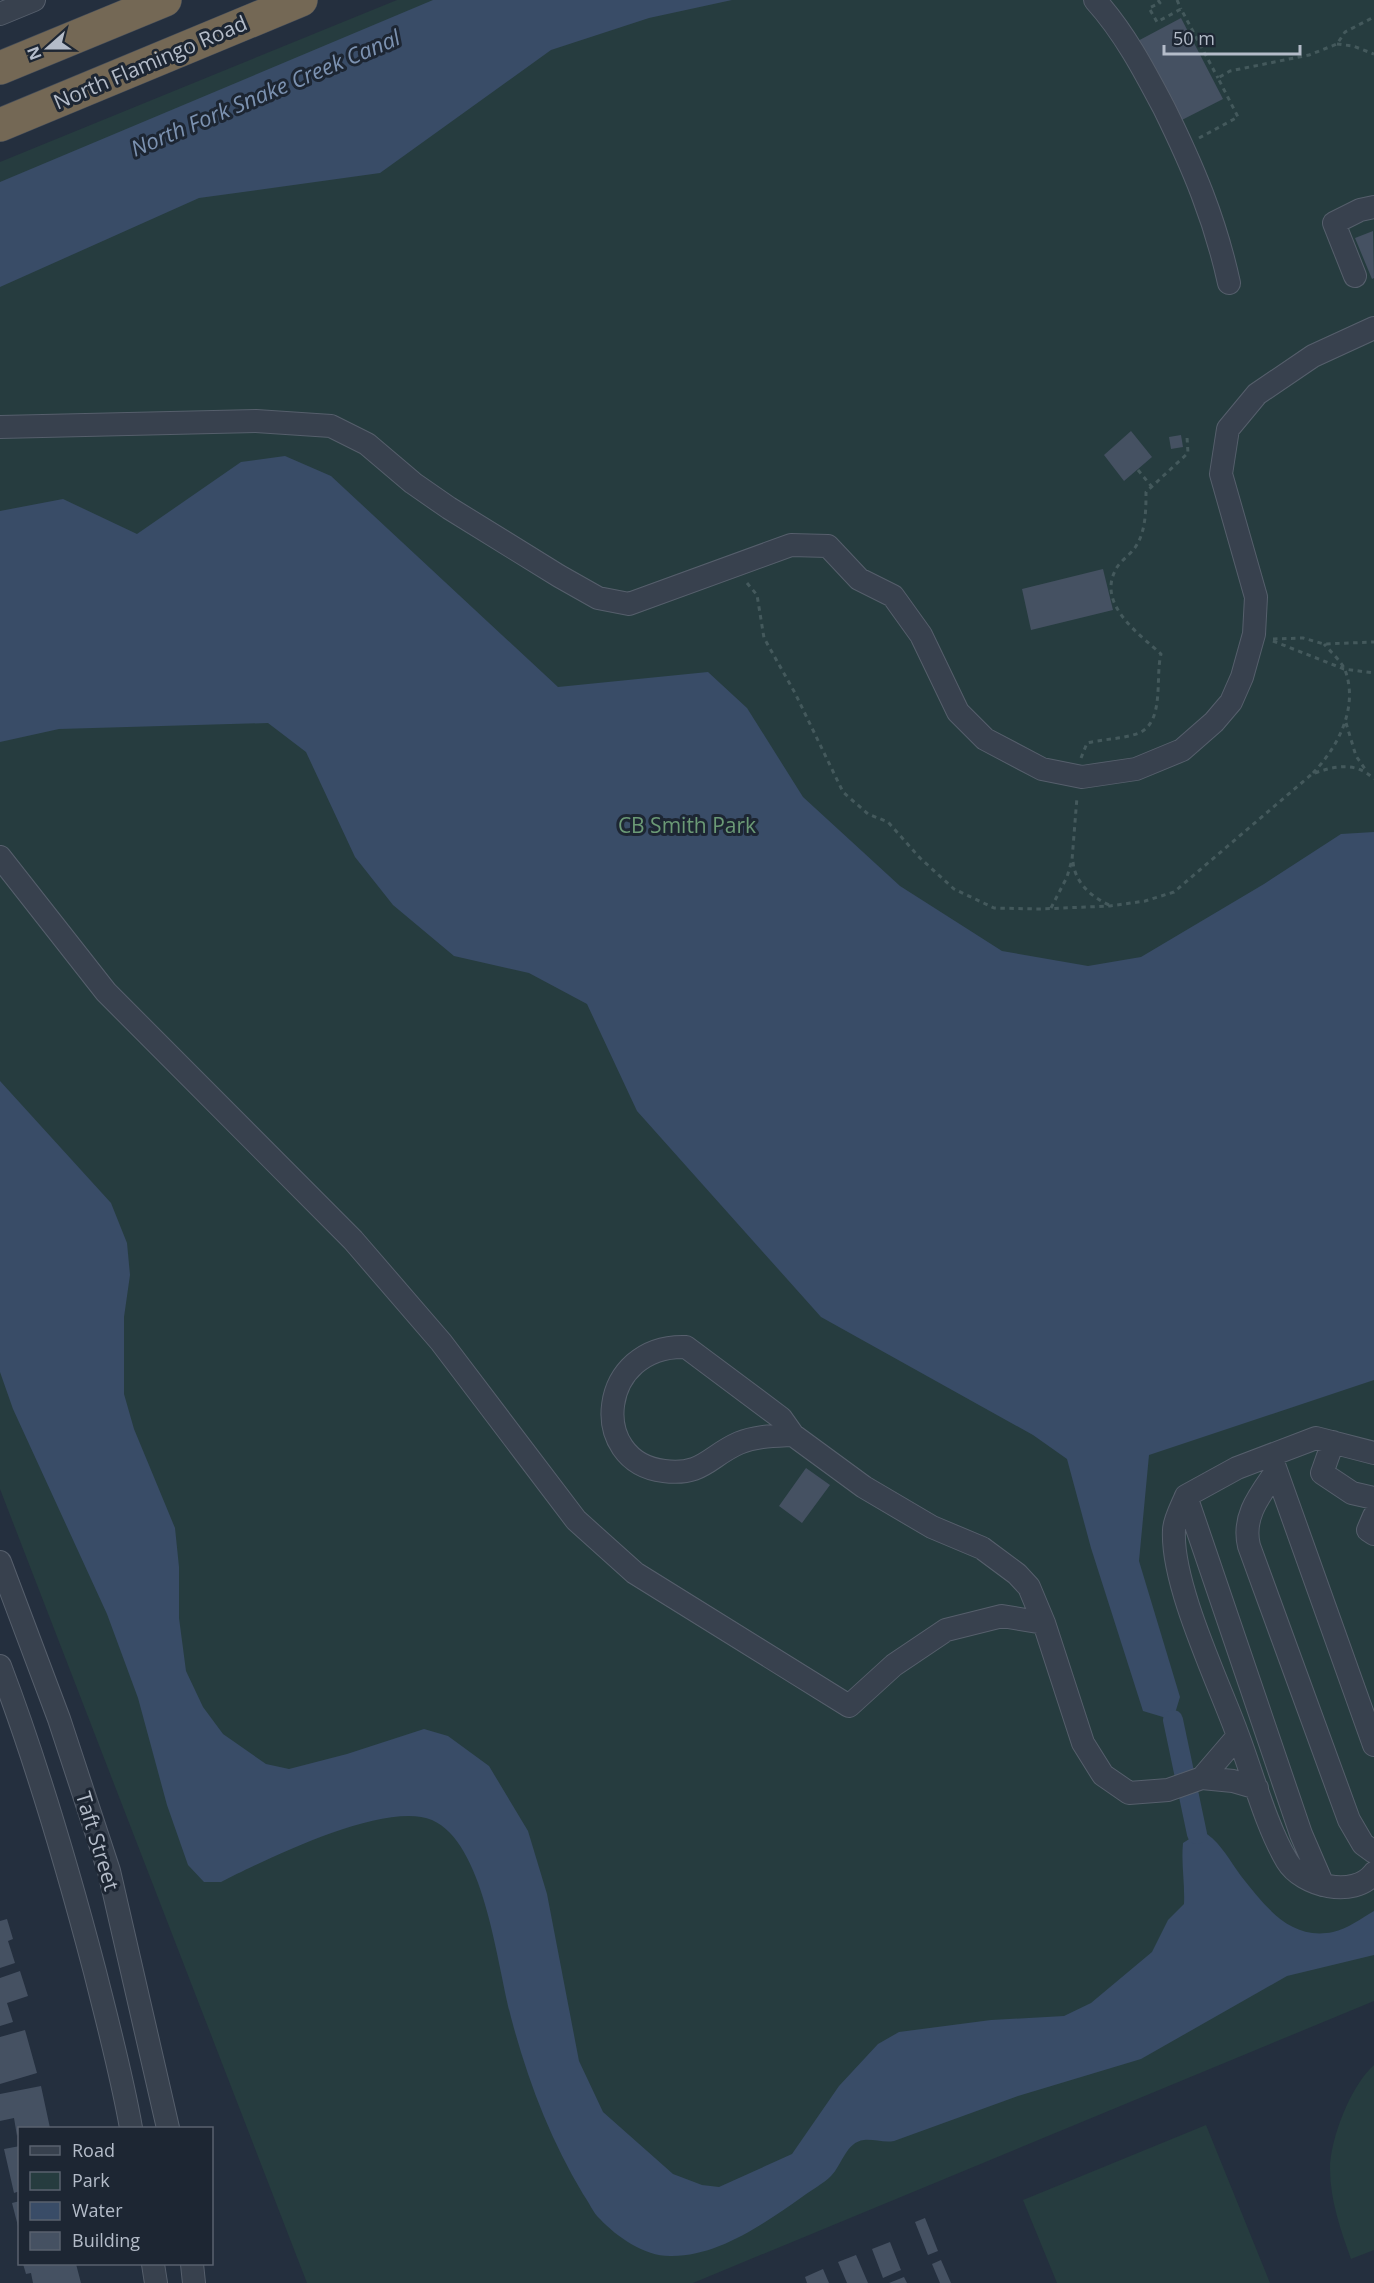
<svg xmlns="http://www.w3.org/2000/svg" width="1374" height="2283" viewBox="0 0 1374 2283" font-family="'Open Sans',sans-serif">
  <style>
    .green { fill: #263c3f }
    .water { fill: #394c67 }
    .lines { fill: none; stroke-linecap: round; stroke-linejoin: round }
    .canal { stroke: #394c67; stroke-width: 20 }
    .building { fill: #455162 }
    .minor-casing { stroke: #565f6c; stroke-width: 24 }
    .highway-casing { stroke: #434c59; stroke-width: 34 }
    .path { stroke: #44595c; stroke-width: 3; stroke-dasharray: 4.5 4.5; stroke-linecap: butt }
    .minor { stroke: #38414e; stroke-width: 22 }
    .highway { stroke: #746855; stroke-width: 33 }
    .labels { text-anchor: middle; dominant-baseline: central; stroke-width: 6; stroke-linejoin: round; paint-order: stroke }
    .street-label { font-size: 21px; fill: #b4bcc9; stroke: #1d2633 }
    .park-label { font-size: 21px; fill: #6b9a76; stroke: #1d2633 }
    .water-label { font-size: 22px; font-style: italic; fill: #7c92b1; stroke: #1d2633 }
  </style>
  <rect width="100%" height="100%" fill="#242f3e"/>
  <path class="green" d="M397 0H1374V2001L693 2283H307L0 1489V162Z
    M1374 2065V2250L1351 2259C1341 2231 1330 2200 1330 2169 1330 2139 1351 2085 1374 2065Z
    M1206 2125 1270 2283H1057L1023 2200Z"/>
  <path class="water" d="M433 0H732L649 18 551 50 380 173 199 198 0 287V182Z
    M285 456 331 476 558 687 708 672 747 708 803 797 900 886 1002 951 1088 966 1141 957 1264 884 1341 834 1374 832V1380L1149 1455 1139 1561 1180 1697 1173 1720 1143 1711 1091 1548 1067 1459 1033 1435 821 1317 637 1111 587 1004 529 973 454 956 393 905 355 857 306 752 268 723 59 729 0 742V511L63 499 137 534 241 462Z
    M0 1081 111 1203 127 1243 130 1275 124 1317V1394L134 1429 175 1528 179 1567V1618L186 1671 203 1707 223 1734 266 1764 289 1769 347 1754 424 1729 448 1736 489 1766 528 1831 547 1894 579 2061 603 2112 673 2174 702 2185 719 2187 792 2154 839 2086 878 2044 899 2032 991 2020 1064 2016 1091 2003 1152 1952 1168 1920 1184 1904C1185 1883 1181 1864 1183 1843L1197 1834H1207C1222 1845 1230 1861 1241 1876 1265 1906 1290 1941 1333 1932 1347 1929 1362 1918 1374 1911V1955L1287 1976 1141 2059 1018 2096 894 2141C884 2143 874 2139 864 2140 846 2142 842 2165 831 2176 823 2184 811 2190 802 2197 765 2223 718 2257 670 2256 644 2256 617 2237 600 2219 593 2213 589 2202 583 2194 551 2141 528 2081 512 2021 497 1968 486 1844 432 1820 385 1800 265 1860 221 1882H204L188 1865 167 1805 138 1698 107 1614 13 1409 0 1372Z"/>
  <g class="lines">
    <path class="canal" d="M1173 1720 1197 1834"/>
  </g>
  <path class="building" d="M1181 18 1223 99 1176 123 1134 43Z
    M1373 231 1374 278 1372 279 1355 238Z
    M1131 431 1152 457 1124 481 1104 455Z
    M1181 435 1183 447 1171 449 1169 437Z
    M1103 569 1113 610 1031 630 1022 589Z
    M806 1468 830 1485 802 1523 779 1506Z
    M7 1919 13 1939 8 1941 15 1963 0 1968V1921Z
    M20 1971 28 1996 7 2003 13 2022 0 2026V1978Z
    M25 2030 37 2073 0 2084V2037Z
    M41 2086 50 2128H20L17 2136 14 2118 0 2121V2094Z
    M20 2146V2191L14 2193 4 2149Z
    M20 2201V2230H19L12 2203Z
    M925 2218 938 2251 928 2255 915 2222Z
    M890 2242 901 2270 883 2278 872 2249Z
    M856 2255 868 2283H847L838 2262Z
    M941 2260 951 2283H940L932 2264Z
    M23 2264H76L81 2283H33L31 2273 26 2274Z
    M823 2269 829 2283H807L805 2277Z
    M904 2277 907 2283H889Z"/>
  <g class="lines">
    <defs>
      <path id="minor" d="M1095 0C1124 32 1144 70 1164 108 1193 167 1215 219 1229 283
        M0 14 34 0
        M1355 276 1334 223 1360 210 1374 207
        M0 427 256 421 331 426 367 444 413 483 449 508 559 576 598 598 629 604 791 545 828 546 859 579 893 596 921 635 958 712 985 739 1042 769 1082 777 1136 769 1182 750 1214 722 1231 702 1242 677 1254 634 1256 597 1221 474 1228 429 1257 394 1313 356 1374 328
        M0 857 106 992 353 1240 441 1342 576 1520 635 1573 849 1706 894 1665 946 1630 1002 1616 1044 1623
        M793 1435C774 1436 756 1436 739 1443 709 1456 703 1476 664 1471 587 1462 598 1344 686 1347L781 1418 793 1435 864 1487 932 1527 982 1548 1017 1574 1029 1587 1044 1623 1083 1743 1103 1775 1129 1793 1168 1790 1202 1778 1238 1736
        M1333 1442 1322 1473 1352 1493 1374 1498
        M1374 1453 1316 1438 1237 1468 1186 1496C1182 1506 1174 1520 1174 1530 1171 1584 1218 1681 1237 1733 1252 1772 1266 1826 1287 1861 1302 1886 1354 1899 1374 1873
        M1273 1462 1374 1745
        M1275 1473C1259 1496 1242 1517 1249 1546L1349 1820 1363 1844 1374 1852
        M1186 1496 1301 1834 1323 1885
        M1374 1516 1368 1530 1374 1534
        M0 1562 59 1719 109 1871 168 2128
        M0 1666C38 1766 68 1869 95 1972 108 2024 122 2076 131 2128
        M1202 1778 1233 1781 1257 1788
        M153 2264 156 2283
        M192 2264 194 2283"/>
      <path id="highway" d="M0 68 165 0
        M0 125 301 0"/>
    </defs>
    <use href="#minor" class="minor-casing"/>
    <use href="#highway" class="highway-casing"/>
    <path class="path" d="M1158 0 1160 3 1149 8 1157 22 1181 9 1218 78
      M1177 0 1181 9
      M1337 44 1353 46 1374 54
      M1199 138 1238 117 1218 78 1230 71 1309 55 1337 44 1345 32 1374 17
      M1138 470 1152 487
      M747 583 757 595 764 638 795 693 843 792 868 814 888 822 920 858 954 889 994 908 1040 909 1110 906 1145 901 1174 892 1312 774C1334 766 1356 761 1374 779
      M1273 639 1303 638 1324 644 1374 642
      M1273 641 1344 669 1374 673
      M1346 723 1356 756 1365 769
      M1081 758 1087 743C1103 739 1123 739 1139 733 1165 722 1155 677 1161 654 1139 634 1098 605 1115 571 1119 561 1131 555 1136 546 1146 531 1146 509 1146 492L1188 453 1187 437
      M1313 773C1338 747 1359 707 1345 670 1341 661 1330 651 1324 644
      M1073 862C1075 882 1090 896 1109 905
      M1051 908 1067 877 1072 860 1077 797"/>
    <use href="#minor" class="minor"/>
    <use href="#highway" class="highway"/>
  </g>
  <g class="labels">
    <g class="street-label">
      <text transform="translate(150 62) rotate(-23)">North Flamingo Road</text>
      <text transform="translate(98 1841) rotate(73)">Taft Street</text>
    </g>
    <g class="park-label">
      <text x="687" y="825">CB Smith Park</text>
    </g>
    <g class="water-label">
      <text transform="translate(265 92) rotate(-23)">North Fork Snake Creek Canal</text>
    </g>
  </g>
  <rect x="18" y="2127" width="195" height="138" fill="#1d2633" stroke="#59626f" stroke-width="1.5"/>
  <rect x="30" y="2146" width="30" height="9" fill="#38414e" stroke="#59626f" stroke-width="1.5"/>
  <text x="72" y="2157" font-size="18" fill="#b4bcc9">Road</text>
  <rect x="30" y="2172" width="30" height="18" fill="#263c3f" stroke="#59626f" stroke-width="1.5"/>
  <text x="72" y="2187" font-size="18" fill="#b4bcc9">Park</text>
  <rect x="30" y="2202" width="30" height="18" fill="#394c67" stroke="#59626f" stroke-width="1.5"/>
  <text x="72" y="2217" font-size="18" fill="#b4bcc9">Water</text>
  <rect x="30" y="2232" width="30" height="18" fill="#455162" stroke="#59626f" stroke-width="1.5"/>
  <text x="72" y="2247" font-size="18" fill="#b4bcc9">Building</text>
  <g transform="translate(48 48) rotate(249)" stroke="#1d2633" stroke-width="4.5" paint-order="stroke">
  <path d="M0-4.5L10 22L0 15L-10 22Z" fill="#b4bcc9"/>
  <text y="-9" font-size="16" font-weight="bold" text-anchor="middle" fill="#b4bcc9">N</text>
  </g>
  <path d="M1164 45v9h136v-9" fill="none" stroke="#b4bcc9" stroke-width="3"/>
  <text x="1173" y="45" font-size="18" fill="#b4bcc9" stroke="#1d2633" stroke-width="4.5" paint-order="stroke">50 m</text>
</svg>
